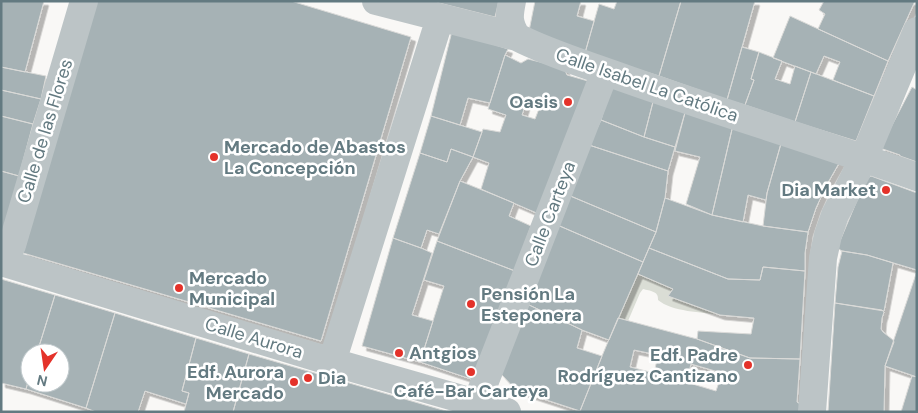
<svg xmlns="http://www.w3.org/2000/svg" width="918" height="413" viewBox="0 0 918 413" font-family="'DM Sans',sans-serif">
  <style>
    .green { fill: #daddd5 }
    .building { fill: #a6b2b5; stroke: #dadad8; fill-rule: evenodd; filter: url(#shadow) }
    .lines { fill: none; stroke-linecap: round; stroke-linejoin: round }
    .minor { stroke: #bcc4c6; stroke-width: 28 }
    .poi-dot { fill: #e4322a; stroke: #fff; stroke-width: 2 }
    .labels { text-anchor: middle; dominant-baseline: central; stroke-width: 5; stroke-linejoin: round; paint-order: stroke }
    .street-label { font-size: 18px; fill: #637a81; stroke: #fff }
    .poi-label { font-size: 18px; font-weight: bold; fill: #637a81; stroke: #fff; text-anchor: start }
  </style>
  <defs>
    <filter id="shadow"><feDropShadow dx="4.5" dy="4.5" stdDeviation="0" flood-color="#0004"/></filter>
  </defs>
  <rect width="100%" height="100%" fill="#f9f8f6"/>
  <path class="green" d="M638 274 673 289 668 296 720 315C702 312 672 312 658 300 659 291 650 291 643 289L640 293 628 321 618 318Z"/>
  <path class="building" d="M1 1H44L25 72 1 67Z
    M97 1H291L411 37 321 341 23 253Z
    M431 1H499L495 17Z
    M535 1H581L577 16 594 21 585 53 527 41Z
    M617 1H681L659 76 585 53 599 4 614 9Z
    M681 1H755L727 100 659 76Z
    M824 1H917V2L915 1 888 61 818 29 825 14 819 10Z
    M790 16 888 61 874 96 833 80 840 62 824 56 816 74 773 58Z
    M452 31 508 49 505 55 490 103 468 98 460 125 431 116Z
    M742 47 759 52 751 79 754 80 745 105 727 100Z
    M759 52 782 61 775 79 790 84 795 66 811 72 795 122 745 105 754 80 751 79Z
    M505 55 521 63 528 59 564 68 567 75 588 81 539 214 481 189 489 163 473 157 483 129 500 132 506 115 488 109ZM528 97 542 101 535 119 522 115Z
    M1 67 46 76 41 99 1 90Z
    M811 72 874 96 856 141 795 122Z
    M612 81 654 98 644 137 601 120Z
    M912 87 917 90V162L900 156V155L880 148Z
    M1 90 41 99 33 124 1 116Z
    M654 98 686 109 675 147 644 137Z
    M686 109 733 125 712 215 686 204 700 157 675 151Z
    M1 116 33 124 19 176 1 171Z
    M431 116 482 132 473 157 451 149 447 162 420 153Z
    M601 120 644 137 675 147 668 171 589 145Z
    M733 125 782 140 767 193 766 200 748 195 743 222 712 215Z
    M782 140 842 158 826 186 816 208 808 232 763 226 767 193Z
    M589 145 668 171 665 198 656 232 568 195Z
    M451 149 473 157 460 181 439 234 427 230 421 248 393 238 420 153 447 162Z
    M1 171 19 176 1 240Z
    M871 176 917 193V270L867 255 842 251 837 248 866 179Z
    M460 181 514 203 509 216 531 226 515 271 437 241Z
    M568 195 656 232 643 262 555 224Z
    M665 198 712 215 763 226 808 232 805 253V271L763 267 760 280 728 279 649 248 656 232Z
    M555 224 643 262 609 340 582 330 527 304Z
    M393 238 421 248 432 253 412 315 433 321 420 362 362 346Z
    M437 241 515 271 474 380 420 362 444 286 424 280Z
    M649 248 728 279 760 280 763 267 805 271 800 359 750 358 697 339 698 331 751 334 754 318 720 315 668 296 673 289 638 274Z
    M842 251 867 255 893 263 884 311 835 303 838 267Z
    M917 271V377L885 366Z
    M1 279 55 295 37 353H30V375L26 389 1 383Z
    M55 295 115 313 86 408 26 389 30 375V383H60V353H37Z
    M835 303 882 310 884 312 882 318 881 329 883 332 893 340 894 342 885 366 884 412H828Z
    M527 304 582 330 577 348 602 356 580 411 516 390 501 374Z
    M115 313 196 338 182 391 189 393 186 404 145 391 138 412H96L86 408Z
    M618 318 697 339 750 358 800 359 797 402 800 404 799 412H584L580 411 602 356ZM634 350 658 355 654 373 630 367ZM691 364 722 373 716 391 686 382Z
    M196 338 249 354 233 412H184L189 393 182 391Z
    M249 354 446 411V412H233Z
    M912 376 917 377V412H901Z"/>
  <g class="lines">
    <path class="minor" d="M376 1 517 37C548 53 582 63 615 75 715 111 817 141 917 177
      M512 1C509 16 508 23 517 37
      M1 257 7 255 12 245 84 1
      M1 262 332 362 507 412
      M332 362 440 18
      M473 412 605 72
      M812 412 823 258 828 235 835 215 864 158 917 31"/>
  </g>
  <g class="poi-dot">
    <circle cx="568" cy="102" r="5"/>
    <circle cx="214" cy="157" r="5"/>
    <circle cx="886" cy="190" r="5"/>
    <circle cx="179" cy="288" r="5"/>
    <circle cx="471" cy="304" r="5"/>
    <circle cx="399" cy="353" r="5"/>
    <circle cx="748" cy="365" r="5"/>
    <circle cx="471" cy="372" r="5"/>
    <circle cx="308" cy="378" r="5"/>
    <circle cx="294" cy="382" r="5"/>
  </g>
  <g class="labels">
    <g class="street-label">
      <text transform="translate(647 85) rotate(19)">Calle Isabel La Católica</text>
      <text transform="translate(45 131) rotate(-73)">Calle de las Flores</text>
      <text transform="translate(550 214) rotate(-69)">Calle Carteya</text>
      <text transform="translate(254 338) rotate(17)">Calle Aurora</text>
    </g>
    <g class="poi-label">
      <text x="558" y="102" text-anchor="end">Oasis</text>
      <text x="224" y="147">Mercado de Abastos<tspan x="224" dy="21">La Concepción</tspan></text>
      <text x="876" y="190" text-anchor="end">Dia Market</text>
      <text x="189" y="278">Mercado<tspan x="189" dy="21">Municipal</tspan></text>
      <text x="481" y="294">Pensión La<tspan x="481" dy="21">Esteponera</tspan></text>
      <text x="409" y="353">Antgios</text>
      <text x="738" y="355" text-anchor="end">Edf. Padre<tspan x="738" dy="21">Rodríguez Cantizano</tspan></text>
      <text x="284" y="372" text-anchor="end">Edf. Aurora<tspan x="284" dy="21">Mercado</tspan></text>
      <text x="318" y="378">Dia</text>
      <text x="471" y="391" text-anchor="middle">Café-Bar Carteya</text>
    </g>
  </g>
  <rect width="918" height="413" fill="none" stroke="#637a81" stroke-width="5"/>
  <g transform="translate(45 368) rotate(193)"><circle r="24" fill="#ffffff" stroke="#c1cacd"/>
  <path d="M0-4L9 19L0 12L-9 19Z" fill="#e4322a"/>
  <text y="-8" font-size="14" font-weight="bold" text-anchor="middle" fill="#637a81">N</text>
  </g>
</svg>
